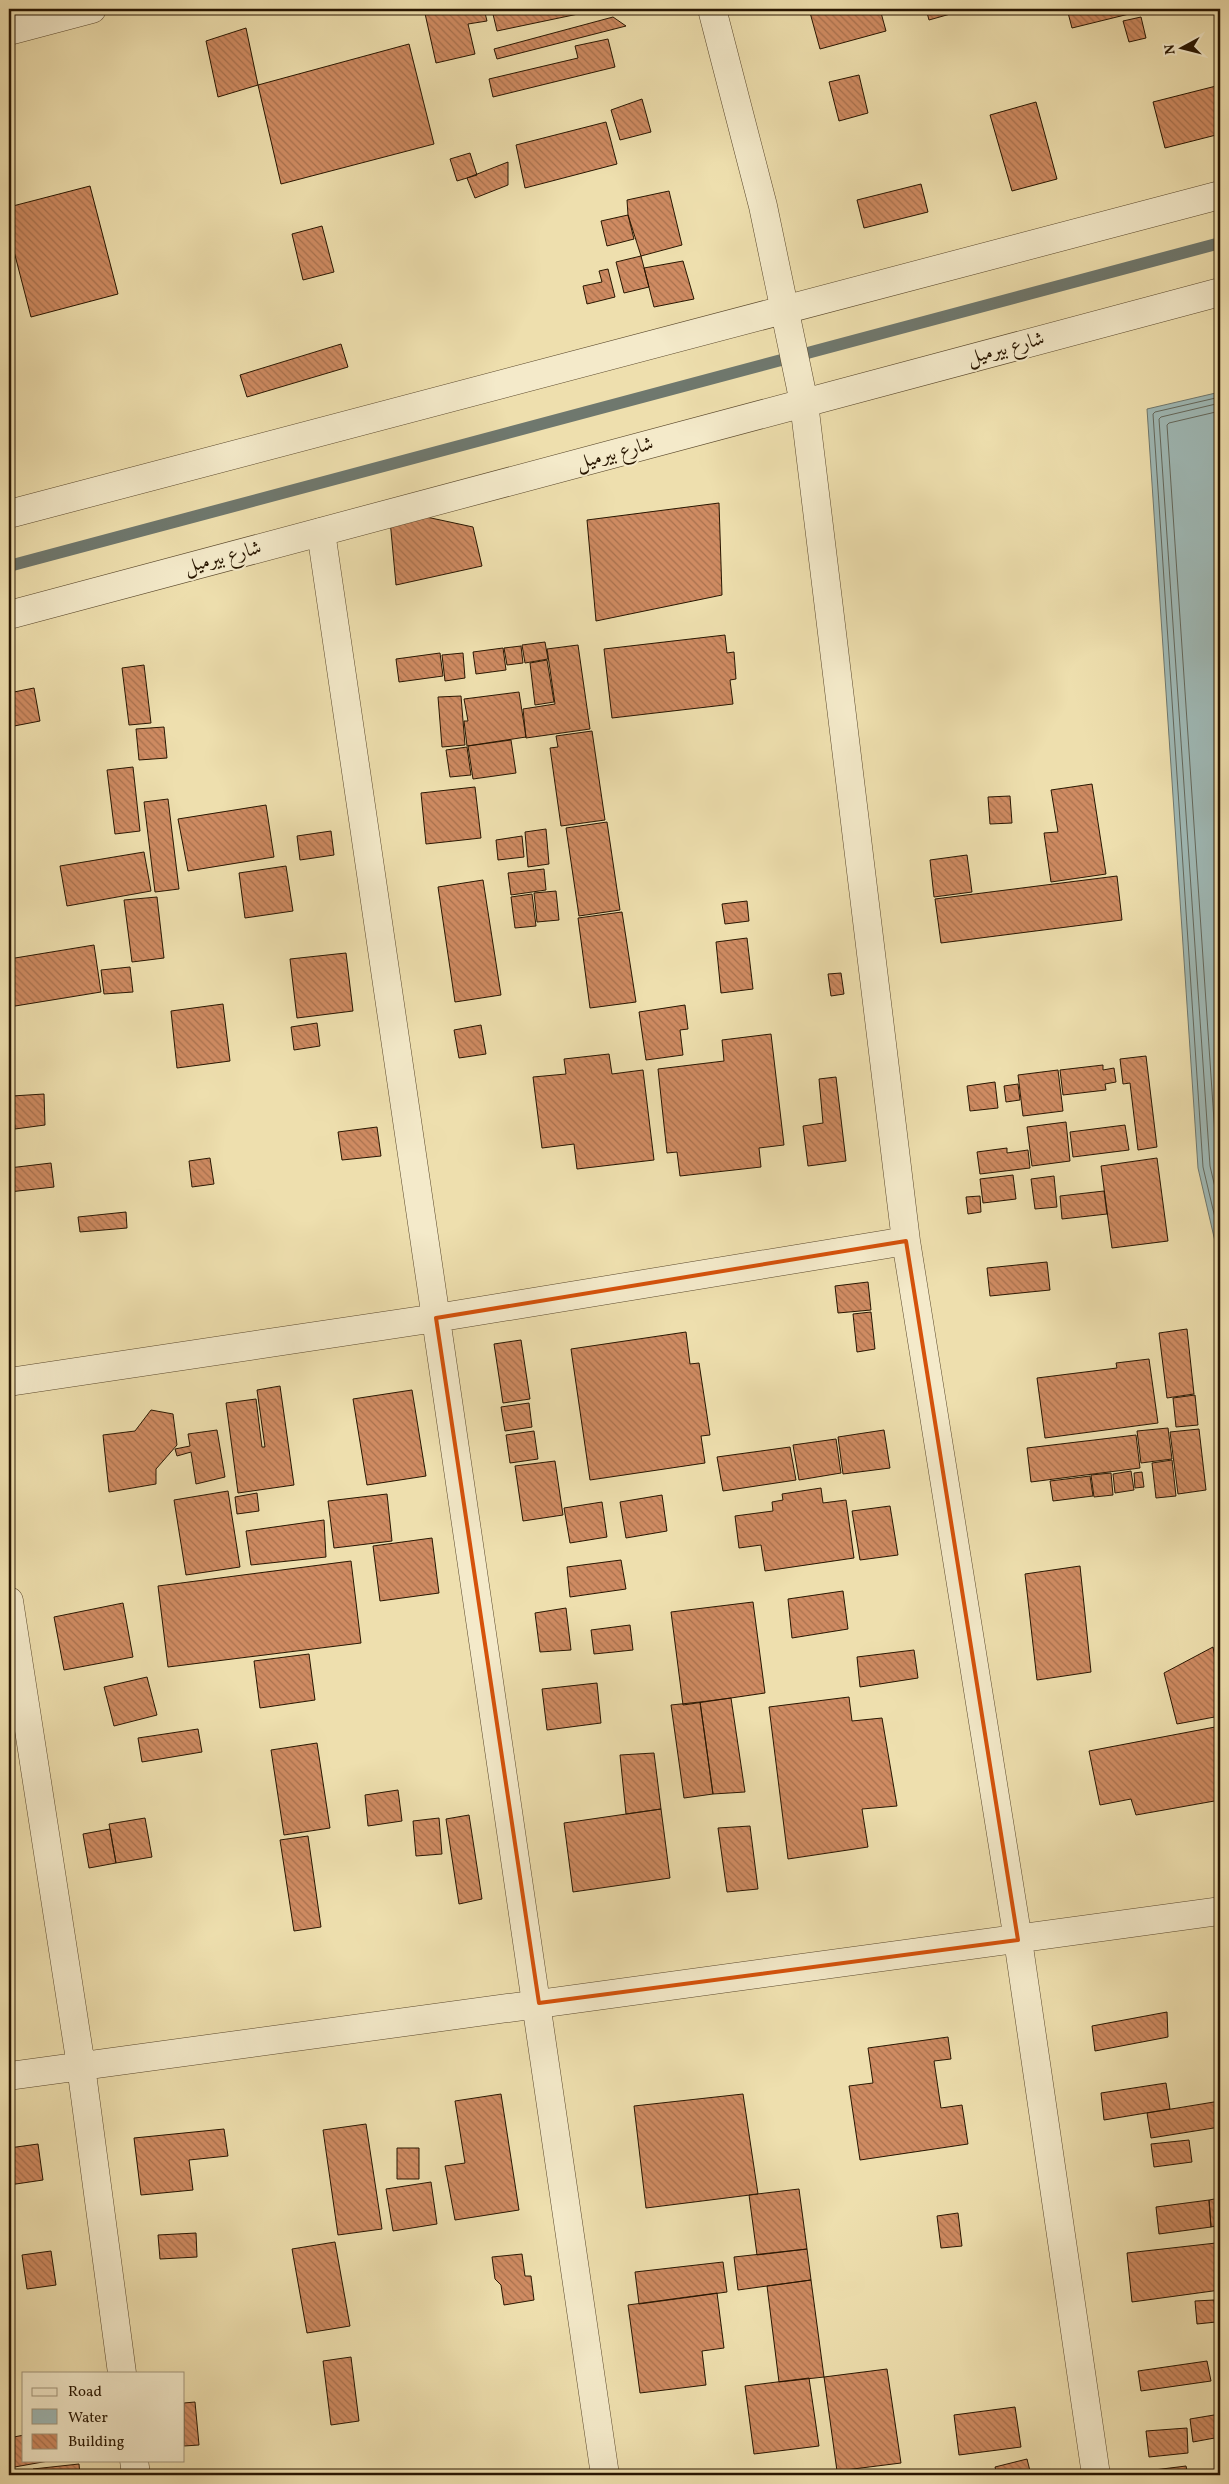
<svg xmlns="http://www.w3.org/2000/svg" width="1229" height="2484" viewBox="0 0 1229 2484" font-family="Vollkorn,Amiri,serif">
  <style>
    .water { fill: #9fb9b6; stroke: #6f786e }
    .lines { fill: none; stroke-linecap: round; stroke-linejoin: round }
    .shore { stroke: #64685c; stroke-width: 1 }
    .stream { stroke: #6f786e; stroke-width: 12 }
    .building { fill: url(#building-back-hatch); stroke: #281601 }
    .minor-casing { stroke: #5a482c; stroke-width: 29 }
    .tertiary-casing { stroke: #5a482c; stroke-width: 29 }
    .minor { stroke: #f4eaca; stroke-width: 28 }
    .tertiary { stroke: #f4eaca; stroke-width: 28 }
    .marked { fill: none; stroke: #d5520b; stroke-width: 4; stroke-linejoin: round }
    .labels { text-anchor: middle; dominant-baseline: central; stroke-width: 4; stroke-linejoin: round; paint-order: stroke }
    .street-label { font-size: 20px; fill: #281601; stroke: #f4eaca }
  </style>
  <defs>
    <pattern id="building-back-hatch" width="6" height="6" patternUnits="userSpaceOnUse" patternTransform="scale(1.25)"><rect width="6" height="6" fill="#cf8b62"/><path d="M-1 5l2 2M0 0l6 6M5-1l2 2" fill="none" stroke="#a8714e"/></pattern>
  </defs>
  <rect width="100%" height="100%" fill="#eedfae"/>
  <filter id="stains"><feTurbulence type="fractalNoise" baseFrequency=".004" numOctaves="4"/><feColorMatrix values="0 0 0 0 .2 0 0 0 0 .09 0 0 0 0 .02 0 0 0 .5 -.17"/></filter>
  <radialGradient id="worn" r=".72"><stop offset=".6" stop-color="#630" stop-opacity="0"/><stop offset="1" stop-color="#630" stop-opacity=".3"/></radialGradient>
  <path class="water" d="M1220 392V1263L1198 1168 1147 409Z"/>
  <g class="lines">
    <path class="shore" d="M1220 397 1155 412 1153 414 1203 1167 1220 1239
      M1220 403 1161 417 1159 419 1210 1166 1220 1209
      M1220 411 1169 423 1167 425 1217 1165 1220 1177"/>
    <path class="stream" d="M9 566 1220 243"/>
  </g>
  <path class="building" d="M424 9H484L487 21 468 24 475 54 436 63Z
    M496 9H602L497 31 492 10Z
    M809 9H880L886 31 820 49Z
    M926 9H968L929 20Z
    M1067 9H1128L1129 14 1072 28Z
    M613 17 626 26 497 59 494 49Z
    M1141 17 1146 38 1129 42 1123 21Z
    M246 28 258 85 218 97 206 41Z
    M608 39 615 67 493 97 489 79 578 58 575 46Z
    M409 44 434 144 281 184 258 85Z
    M859 75 868 113 839 121 829 82Z
    M1220 85V134L1165 148 1153 102Z
    M642 99 651 132 620 140 611 110Z
    M1036 102 1057 179 1012 191 990 115Z
    M606 122 617 164 525 188 516 145Z
    M470 153 477 175 457 181 450 159Z
    M508 162V185L475 198 467 178Z
    M921 184 928 212 864 228 857 200Z
    M90 186 118 294 31 317 9 232V207Z
    M669 191 682 245 641 256 628 215 627 200Z
    M628 215 634 239 607 246 601 221Z
    M322 226 334 272 303 280 292 234Z
    M641 256 649 287 624 293 616 262Z
    M683 261 694 299 654 307 644 268Z
    M608 269 615 297 587 304 583 286 602 282 599 271Z
    M341 344 348 367 247 397 240 375Z
    M719 503 722 595 596 621 587 520Z
    M389 509 473 527 482 566 396 585Z
    M725 635 727 653 734 652 736 679 730 680 733 704 612 718 604 649Z
    M545 642 548 659 525 663 522 645Z
    M578 645 590 729 526 738 523 709 555 704 547 649Z
    M521 646 523 663 507 665 504 648Z
    M503 648 506 670 476 674 473 652Z
    M440 653 443 676 399 682 396 659Z
    M463 653 465 678 445 681 442 655Z
    M547 660 554 702 535 705 530 663Z
    M144 665 151 723 129 725 122 668Z
    M34 688 40 721 9 727V693Z
    M519 692 526 737 467 746 464 721H468L464 699Z
    M461 696 465 745 442 747 438 697Z
    M164 727 167 758 139 760 136 729Z
    M592 731 605 820 561 826 550 748 558 747 556 736Z
    M511 740 516 773 473 779 468 746Z
    M467 747 471 775 450 777 446 750Z
    M133 767 140 831 115 834 107 770Z
    M1092 784 1106 874 1051 882 1044 833 1058 832 1051 790Z
    M475 787 481 838 426 844 421 793Z
    M1010 796 1012 823 990 824 988 797Z
    M168 799 179 889 155 892 144 802Z
    M266 805 274 857 188 871 178 819Z
    M607 822 620 910 579 916 566 828Z
    M546 829 549 864 528 867 525 832Z
    M331 831 334 855 300 860 297 836Z
    M522 836 524 857 498 860 496 840Z
    M144 852 151 891 67 906 60 866Z
    M967 855 972 892 934 897 930 860Z
    M286 866 293 911 245 918 239 873Z
    M544 869 546 890 511 895 508 873Z
    M1117 876 1122 920 941 943 935 899Z
    M483 880 501 995 455 1002 438 887Z
    M556 891 559 920 537 922 534 893Z
    M532 894 536 926 515 928 511 897Z
    M157 897 164 958 132 962 124 900Z
    M747 901 749 921 725 924 722 904Z
    M622 912 636 1002 590 1008 578 918Z
    M747 938 753 989 721 993 716 942Z
    M94 945 101 992 9 1007V959Z
    M346 953 353 1011 297 1018 290 959Z
    M130 967 133 992 104 994 101 970Z
    M841 973 844 994 831 996 828 974Z
    M223 1004 230 1061 177 1068 171 1011Z
    M685 1005 688 1029 680 1030 683 1055 646 1060 639 1012Z
    M317 1023 320 1046 294 1050 291 1027Z
    M481 1025 486 1054 459 1058 454 1030Z
    M771 1034 784 1145 759 1148 761 1167 680 1176 677 1152 667 1153 658 1069 724 1061 722 1040Z
    M609 1054 612 1074 643 1070 654 1160 577 1169 574 1144 542 1148 533 1077 566 1074 564 1059Z
    M1146 1056 1157 1147 1138 1150 1130 1083 1123 1084 1120 1059Z
    M1103 1065V1070L1114 1068 1116 1082 1105 1084 1106 1090 1063 1095 1060 1070Z
    M1058 1070 1063 1111 1023 1116 1018 1075Z
    M836 1077 846 1161 808 1166 803 1126 823 1123 819 1079Z
    M995 1082 998 1108 970 1111 967 1086Z
    M1018 1084 1020 1100 1006 1102 1004 1086Z
    M44 1094 45 1125 15 1129 12 1096Z
    M1066 1122 1070 1161 1032 1166 1027 1127Z
    M1125 1125 1129 1150 1073 1157 1070 1132Z
    M377 1127 381 1156 342 1160 338 1132Z
    M1007 1148V1153L1028 1150 1030 1168 980 1174 977 1152Z
    M210 1158 214 1184 192 1187 189 1161Z
    M1157 1158 1168 1241 1112 1248 1101 1166Z
    M51 1163 54 1187 9 1192V1168Z
    M1013 1175 1016 1199 983 1203 980 1179Z
    M1054 1176 1057 1207 1035 1209 1031 1179Z
    M1104 1191 1107 1214 1062 1219 1060 1196Z
    M980 1196 981 1212 968 1214 966 1197Z
    M126 1212 127 1228 80 1232 78 1217Z
    M1047 1262 1050 1290 990 1296 987 1268Z
    M868 1282 871 1310 838 1313 835 1286Z
    M871 1312 875 1349 857 1352 853 1314Z
    M1187 1329 1194 1394 1167 1398 1159 1333Z
    M686 1332 690 1364 699 1363 710 1435 701 1436 705 1463 590 1480 571 1349Z
    M521 1340 530 1399 503 1403 494 1344Z
    M1149 1359 1158 1423 1045 1438 1037 1378 1117 1368 1116 1363Z
    M280 1386 294 1485 238 1493 226 1403 256 1399 262 1447H265L257 1390Z
    M412 1390 426 1476 367 1485 353 1399Z
    M1195 1395 1198 1425 1176 1427 1173 1398Z
    M529 1403 532 1427 505 1431 501 1407Z
    M151 1410 173 1414 177 1445 156 1469V1484L109 1492 103 1435 135 1431Z
    M1168 1428 1172 1459 1141 1463 1137 1431Z
    M1199 1429 1206 1490 1178 1494 1170 1432Z
    M217 1430 225 1477 196 1484 191 1452 177 1456 175 1449 190 1446 188 1434Z
    M884 1430 890 1468 843 1474 838 1437Z
    M534 1431 538 1459 510 1463 506 1435Z
    M1136 1435 1140 1468 1031 1482 1027 1448Z
    M836 1439 841 1473 799 1480 793 1445Z
    M790 1447 796 1480 723 1491 717 1457Z
    M1172 1460 1176 1496 1156 1498 1152 1463Z
    M555 1461 563 1515 523 1521 515 1466Z
    M1131 1471 1134 1490 1115 1493 1113 1474Z
    M1142 1472 1144 1487 1135 1488 1134 1473Z
    M1111 1473 1113 1495 1094 1497 1091 1475Z
    M1090 1476 1093 1496 1053 1501 1050 1481Z
    M821 1488 823 1503 846 1500 854 1558 765 1571 761 1545 739 1548 735 1516 773 1511 772 1502 783 1500 782 1494Z
    M228 1491 240 1567 186 1575 174 1500Z
    M257 1493 259 1511 237 1514 235 1497Z
    M387 1494 392 1541 334 1548 328 1501Z
    M662 1495 667 1531 626 1538 620 1502Z
    M602 1502 607 1537 570 1543 564 1508Z
    M890 1506 898 1555 860 1560 852 1511Z
    M324 1520 326 1557 251 1565 246 1531Z
    M432 1538 439 1593 380 1601 373 1546Z
    M621 1560 626 1589 570 1597 567 1567Z
    M351 1561 361 1643 168 1667 158 1586Z
    M1080 1566 1091 1672 1037 1680 1025 1574Z
    M843 1591 848 1629 792 1638 788 1599Z
    M753 1602 765 1693 683 1705 671 1612Z
    M123 1603 133 1657 64 1670 54 1617Z
    M566 1608 571 1650 540 1652 535 1613Z
    M630 1625 633 1650 594 1654 591 1630Z
    M1213 1647 1220 1684V1716L1177 1724 1164 1673Z
    M914 1650 918 1678 860 1687 857 1657Z
    M309 1654 315 1700 260 1708 254 1661Z
    M147 1677 157 1715 114 1726 104 1687Z
    M597 1683 601 1723 547 1730 542 1689Z
    M849 1697 852 1721 882 1718 897 1806 862 1809 868 1847 788 1859 769 1707Z
    M731 1698 745 1792 713 1794 700 1702Z
    M700 1702 713 1794 684 1798 671 1705Z
    M1215 1727 1220 1759V1800L1136 1815 1131 1799 1100 1805 1089 1751Z
    M198 1729 202 1752 142 1762 138 1738Z
    M317 1743 330 1828 284 1835 271 1750Z
    M654 1753 661 1809 626 1814 620 1755Z
    M398 1790 402 1821 368 1826 365 1795Z
    M661 1809 670 1878 573 1892 564 1823Z
    M469 1815 482 1899 459 1904 446 1819Z
    M145 1818 152 1857 116 1863 109 1824Z
    M439 1818 442 1854 416 1856 413 1821Z
    M750 1826 758 1889 727 1892 718 1828Z
    M110 1829 116 1863 89 1868 83 1834Z
    M308 1836 321 1927 294 1931 280 1840Z
    M9 1909 13 1945 9 1946Z
    M1167 2012 1168 2037 1095 2051 1092 2026Z
    M948 2037 951 2059 934 2061 941 2108 962 2105 968 2144 860 2160 849 2086 873 2083 868 2048Z
    M1166 2083 1170 2109 1104 2120 1101 2093Z
    M501 2094 519 2210 455 2220 445 2166 465 2163 455 2101Z
    M743 2094 758 2194 646 2208 634 2106Z
    M1220 2101V2127L1151 2138 1147 2113Z
    M366 2124 382 2229 338 2235 323 2130Z
    M224 2129 228 2156 189 2160 193 2190 141 2195 134 2138Z
    M1189 2140 1192 2162 1154 2167 1151 2144Z
    M38 2144 43 2180 9 2185V2148Z
    M397 2148H419V2179H397Z
    M431 2182 437 2224 393 2231 386 2189Z
    M799 2189 807 2249 757 2255 749 2195Z
    M1220 2198V2225L1211 2227 1209 2200Z
    M1209 2200 1211 2227 1159 2234 1156 2207Z
    M958 2213 962 2246 941 2248 937 2216Z
    M196 2233 197 2257 160 2259 158 2235Z
    M335 2242 350 2326 307 2333 292 2249Z
    M1216 2243 1220 2290 1132 2302 1127 2253Z
    M807 2249 811 2280 738 2290 734 2257Z
    M51 2251 56 2285 27 2289 22 2255Z
    M522 2254 525 2276H531L534 2300 504 2305 501 2285 495 2279 492 2257Z
    M723 2262 727 2292 639 2304 635 2272Z
    M811 2280 824 2377 779 2382 767 2286Z
    M717 2293 724 2348 702 2351 706 2385 640 2393 628 2305Z
    M1214 2300 1216 2322 1197 2324 1195 2301Z
    M351 2357 359 2421 331 2425 323 2361Z
    M1207 2361 1211 2381 1141 2391 1138 2371Z
    M887 2369 901 2463 837 2471 824 2377Z
    M809 2378 819 2446 754 2454 745 2386Z
    M195 2402 199 2445 184 2446V2403Z
    M1015 2407 1021 2447 959 2455 954 2415Z
    M1220 2414V2437L1193 2442 1190 2419Z
    M1187 2428 1188 2453 1149 2457 1146 2431Z
    M24 2435V2460H54L9 2468V2438Z
    M1027 2459 1031 2475H997L995 2467Z
    M79 2464 80 2475H34L33 2469Z
    M1186 2466 1188 2475H1155L1154 2470Z"/>
  <g class="lines">
    <defs>
      <path id="minor" d="M712 9 763 206 804 403 906 1241 1018 1940 1096 2475
        M9 31 92 9
        M321 532C416 1180 515 1827 605 2475
        M9 1382 436 1318 906 1241
        M9 1601 81 2066 122 2373
        M9 2076 1220 1911
        M134 2460 136 2475"/>
      <path id="tertiary" d="M9 514 1220 195
        M9 615 1220 292"/>
    </defs>
    <use href="#minor" class="minor-casing"/>
    <use href="#tertiary" class="tertiary-casing"/>
    <use href="#minor" class="minor"/>
    <use href="#tertiary" class="tertiary"/>
  </g>
  <path class="marked" d="M906 1241 1018 1940 539 2003 436 1318Z"/>
  <g class="labels">
    <g class="street-label">
      <text transform="translate(1006 349) rotate(-15)">شارع بيرميل</text>
      <text transform="translate(615 454) rotate(-15)">شارع بيرميل</text>
      <text transform="translate(223 558) rotate(-15)">شارع بيرميل</text>
    </g>
  </g>
  <rect width="1229" height="2484" fill="none" stroke="#eedfae" stroke-width="30"/>
  <rect x="10" y="10" width="1209" height="2464" fill="none" stroke="#281601" stroke-width="2.5"/>
  <rect x="15" y="15" width="1199" height="2454" fill="none" stroke="#281601"/>
  <rect x="22" y="2372" width="162" height="90" fill="#f4eaca" stroke="#a2957a"/>
  <rect x="32" y="2388" width="25" height="8" fill="#f4eaca" stroke="#a2957a"/>
  <text x="68" y="2396" font-size="15" fill="#281601">Road</text>
  <rect x="32" y="2409" width="25" height="15" fill="#9fb9b6" stroke="#a2957a"/>
  <text x="68" y="2422" font-size="15" fill="#281601">Water</text>
  <rect x="32" y="2434" width="25" height="15" fill="url(#building-back-hatch)" stroke="#a2957a"/>
  <text x="68" y="2446" font-size="15" fill="#281601">Building</text>
  <g transform="translate(1182 48) rotate(263)" stroke="#f4eaca" stroke-width="4" paint-order="stroke">
  <path d="M0-4L9 19L0 12L-9 19Z" fill="#281601"/>
  <text y="-8" font-size="14" font-weight="bold" text-anchor="middle" fill="#281601">N</text>
  </g>
  <rect width="100%" height="100%" filter="url(#stains)"/>
  <rect width="100%" height="100%" fill="url(#worn)"/>
</svg>
